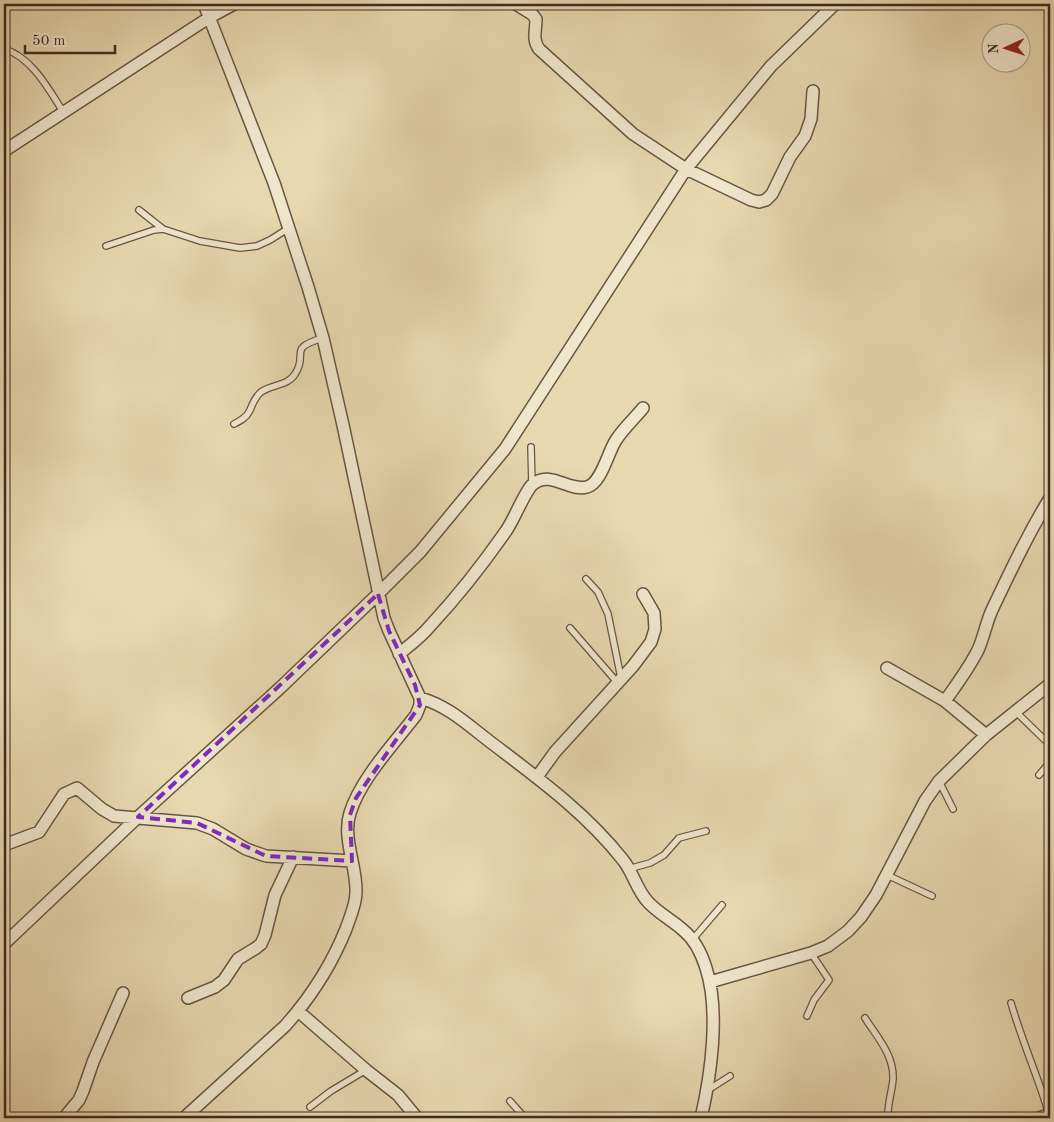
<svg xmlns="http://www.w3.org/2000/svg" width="1054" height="1122" viewBox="0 0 1054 1122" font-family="'Old Standard TT',serif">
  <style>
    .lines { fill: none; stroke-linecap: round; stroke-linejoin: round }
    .lane-casing { stroke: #685643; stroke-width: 8 }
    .street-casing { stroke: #685643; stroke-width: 14 }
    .lane { stroke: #f0e6cc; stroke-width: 5.5 }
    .street { stroke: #f0e6cc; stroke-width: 11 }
    .marked { fill: none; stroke: #7b2cbf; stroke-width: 4; stroke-dasharray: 10 6; stroke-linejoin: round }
  </style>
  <rect width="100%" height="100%" fill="#e8d8b0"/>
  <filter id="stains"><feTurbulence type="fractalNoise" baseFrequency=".004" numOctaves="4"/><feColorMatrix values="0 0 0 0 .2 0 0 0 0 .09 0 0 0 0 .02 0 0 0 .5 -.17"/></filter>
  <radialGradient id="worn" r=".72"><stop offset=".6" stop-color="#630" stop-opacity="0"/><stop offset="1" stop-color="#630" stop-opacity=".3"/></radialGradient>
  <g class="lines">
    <defs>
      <path id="lane" d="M4 49C32 57 49 90 64 113
        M139 210 163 229
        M106 246 154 230 163 229 200 241 240 248 257 246 270 240 289 228
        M234 424C240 421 246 418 249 412 253 404 254 398 261 392 272 384 288 386 295 374 309 353 286 349 323 338
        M531 447 532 486
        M586 579 598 592 608 614 621 678
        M570 628 617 682
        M1016 712 1050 745
        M1039 775 1050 762
        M939 781 953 809
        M628 869 650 863 664 855 679 838 706 831
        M887 875 932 896
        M693 939 722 905
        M1011 1003C1022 1041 1038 1077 1049 1114
        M807 1016 814 1000 829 980 811 953
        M865 1018C877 1037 894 1055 893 1079 892 1092 887 1105 888 1118
        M708 1090 730 1076
        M510 1101 525 1118
        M310 1107 331 1091 366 1070"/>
      <path id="street" d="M516 4 532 14 536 19C536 31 532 39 539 49L633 134 686 169 751 200 759 202 766 200 772 194 790 157 805 136 811 119 813 91
        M4 151 210 17 234 4
        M399 654C410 645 421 637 430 626 457 597 483 564 506 531 514 520 524 493 532 485 550 469 568 492 587 487 601 484 608 452 616 440 623 429 634 419 643 408
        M887 668 945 701 986 735
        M420 698C449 706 469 726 493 744 539 779 587 814 623 860 633 872 636 889 648 902 658 913 672 920 683 930 694 939 702 955 706 968 720 1011 711 1075 701 1118
        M945 701C957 684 969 668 978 650 984 637 986 623 992 610 1010 572 1028 534 1050 498
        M537 777 555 752 633 666 651 642 655 629 654 613 643 594
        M4 845 39 832 64 794 77 788 102 809 114 816 197 823 213 829 246 849 266 856 352 861
        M4 944 138 817 280 688 378 594 420 552 505 449 686 169 771 66 835 4
        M710 982 811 953 828 946 848 931 861 917 876 895 925 801 939 781 986 735 1050 684
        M188 998 215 987 224 980 238 959 256 948 261 944 265 935 275 895 293 857
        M298 1011 366 1070 398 1095 417 1118
        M64 1118 79 1100 83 1091 93 1062 123 993
        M184 1118 285 1026C312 996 331 966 346 929 350 917 356 905 356 892 357 867 342 838 350 813 361 778 394 744 416 715L420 705V698L389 631 384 618 343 425 323 338 308 287 274 183 204 4
        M1039 1118 1050 1114"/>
    </defs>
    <use href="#lane" class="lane-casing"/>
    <use href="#street" class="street-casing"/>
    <use href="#lane" class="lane"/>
    <use href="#street" class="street"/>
  </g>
  <path class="marked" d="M378 594 389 631 415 685 420 705 356 798 350 815 352 861 266 856 197 823 138 817Z"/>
  <rect width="1054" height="1122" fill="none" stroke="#e8d8b0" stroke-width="20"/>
  <rect x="5" y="5" width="1044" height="1112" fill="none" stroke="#3e2b1f" stroke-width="2.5"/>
  <rect x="10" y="10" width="1034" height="1102" fill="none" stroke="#3e2b1f"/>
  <g transform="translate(1006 48) rotate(267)"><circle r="24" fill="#f0e6cc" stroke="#a99b87"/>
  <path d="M0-4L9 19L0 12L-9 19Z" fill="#8f2418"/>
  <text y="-8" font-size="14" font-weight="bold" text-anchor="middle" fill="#3e2b1f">N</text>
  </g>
  <path d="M25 45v8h90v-8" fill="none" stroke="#3e2b1f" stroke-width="2.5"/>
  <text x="32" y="45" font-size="15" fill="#3e2b1f" stroke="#f0e6cc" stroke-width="4" paint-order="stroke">50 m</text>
  <rect width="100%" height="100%" filter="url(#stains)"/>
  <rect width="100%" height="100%" fill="url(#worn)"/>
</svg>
